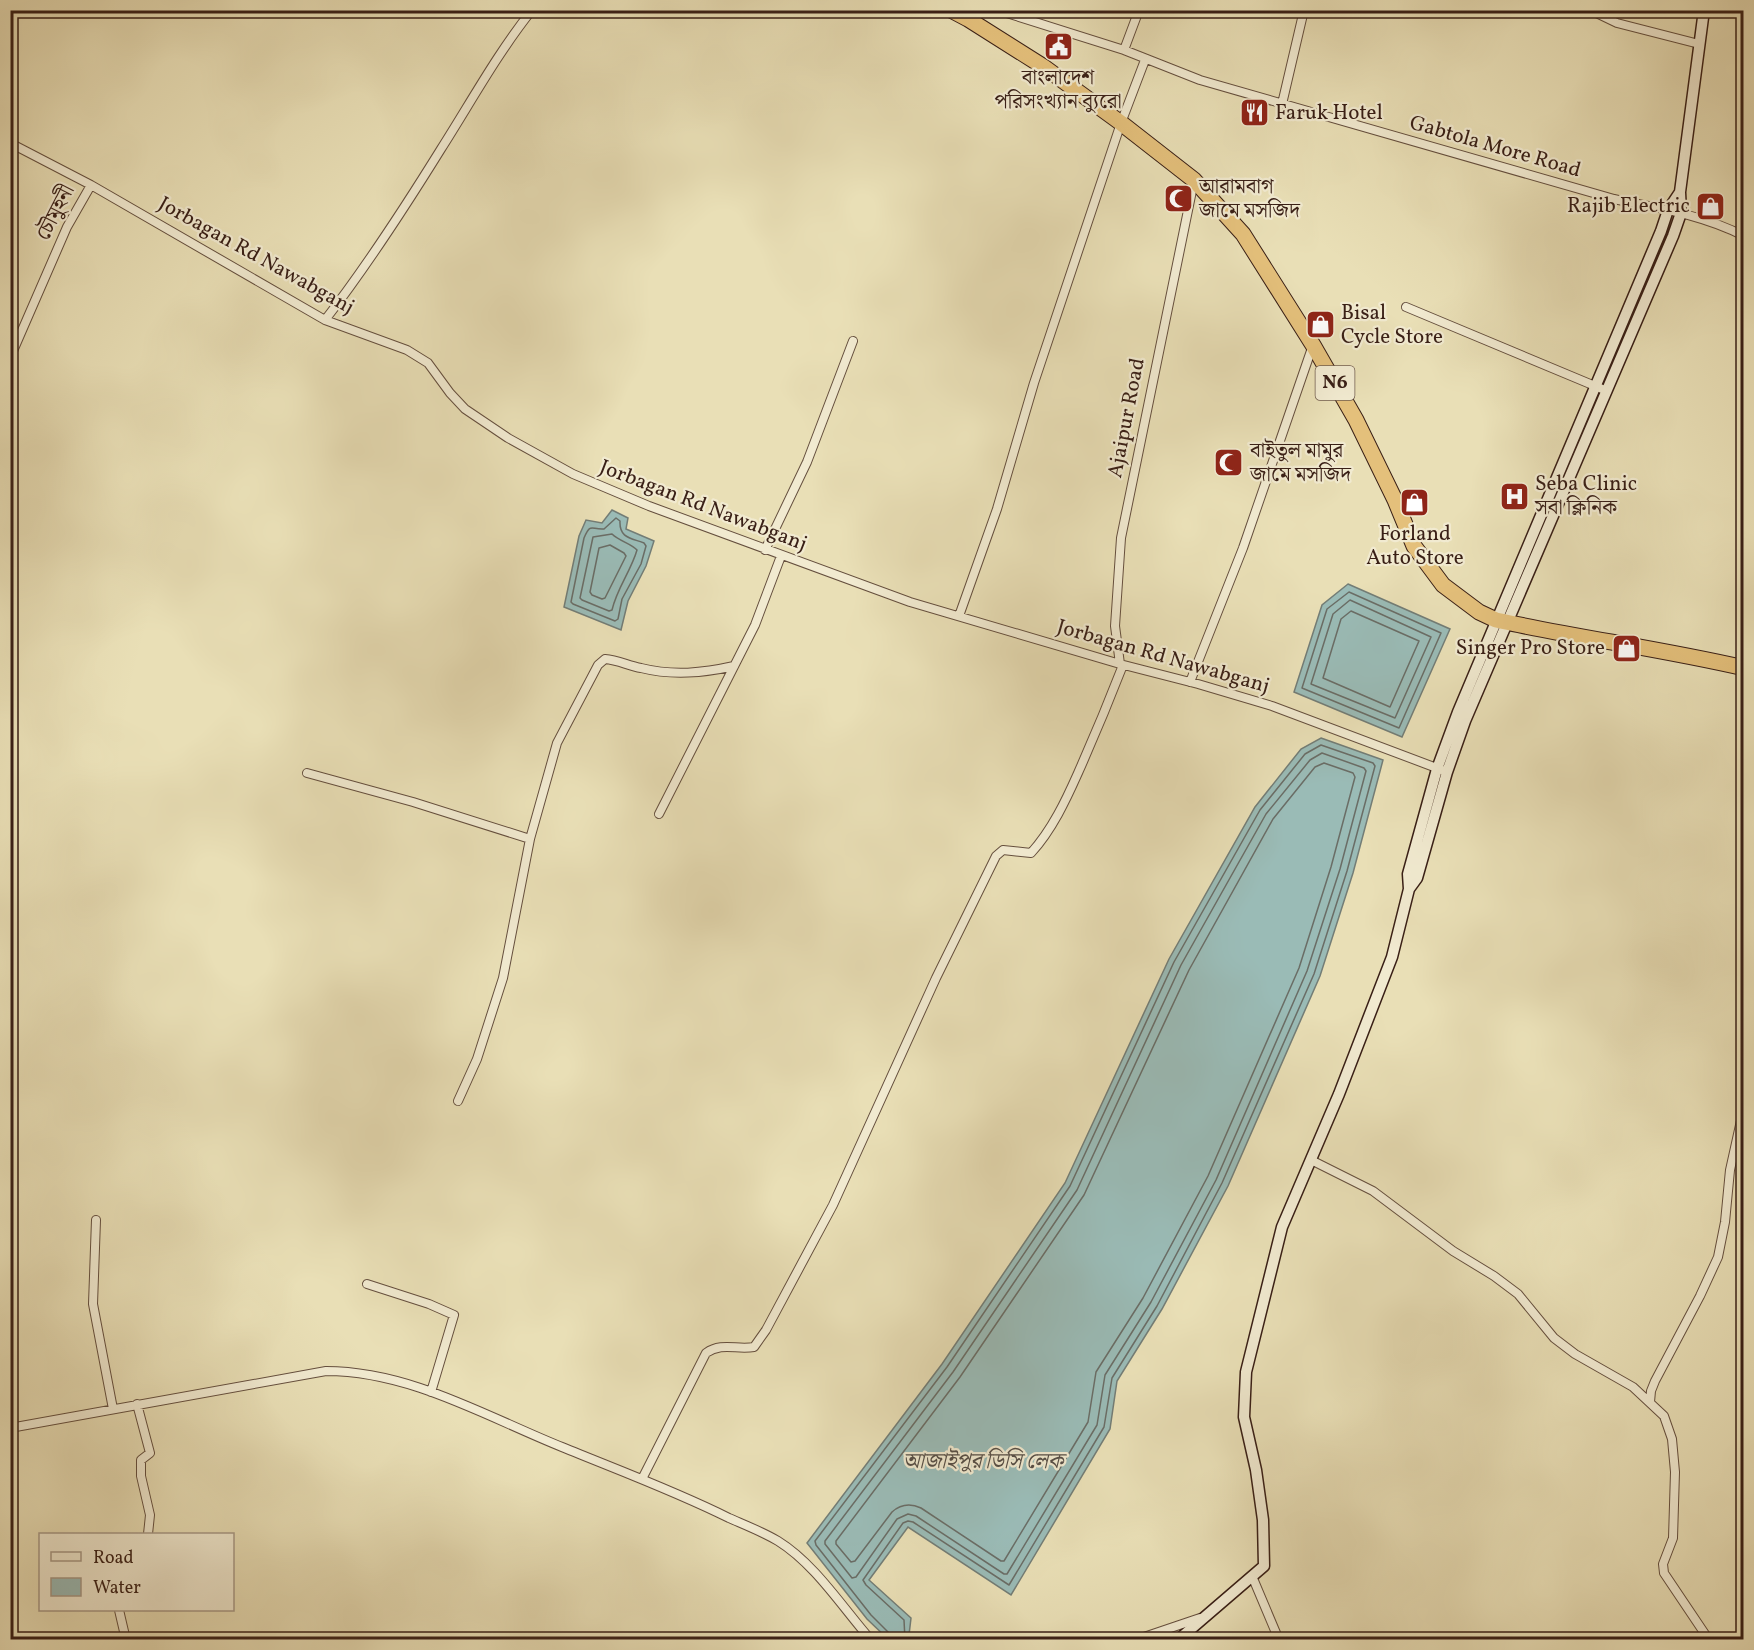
<svg xmlns="http://www.w3.org/2000/svg" width="1754" height="1650" viewBox="0 0 1754 1650" font-family="Vollkorn,'Noto Serif Bengali',serif">
  <style>
    .water { fill: #9abbb6; stroke: #737d76; stroke-width: 1.5 }
    .lines { fill: none; stroke-linecap: round; stroke-linejoin: round }
    .shore { stroke: #6a6d66; stroke-width: 1.5 }
    .street-casing { stroke: #654f3e; stroke-width: 10 }
    .secondary-casing { stroke: #391f16; stroke-width: 13 }
    .highway-casing { stroke: #391f16; stroke-width: 17 }
    .street { stroke: #f1ead0; stroke-width: 8 }
    .secondary { stroke: #f1ead0; stroke-width: 10 }
    .highway { stroke: #e4c07b; stroke-width: 15 }
    .labels { text-anchor: middle; dominant-baseline: central; stroke-width: 4.5; stroke-linejoin: round; paint-order: stroke }
    .shield { fill: #f1ead0; stroke: #705c4e; stroke-width: 1.5 }
    .shield-label { font-size: 20px; font-weight: bold; fill: #391f16 }
    .poi-label { font-size: 21px; fill: #391f16; stroke: #f1ead0; text-anchor: start }
    .street-label { font-size: 21px; fill: #391f16; stroke: #f1ead0 }
    .water-label { font-size: 22px; font-style: italic; fill: #564e46; stroke: #f1ead0 }
  </style>
  <rect width="100%" height="100%" fill="#e9dfb6"/>
  <filter id="stains"><feTurbulence type="fractalNoise" baseFrequency=".00333" numOctaves="4"/><feColorMatrix values="0 0 0 0 .2 0 0 0 0 .09 0 0 0 0 .02 0 0 0 .5 -.17"/></filter>
  <radialGradient id="worn" r=".72"><stop offset=".6" stop-color="#630" stop-opacity="0"/><stop offset="1" stop-color="#630" stop-opacity=".3"/></radialGradient>
  <path class="water" d="M612 510 628 518 626 529 654 541 646 566 628 601 621 630 564 607 579 536 586 520 602 523Z
    M1348 584 1450 629 1402 737 1294 692 1322 605Z
    M1321 738 1383 760 1353 873 1320 976 1228 1186 1162 1309 1117 1381 1110 1429 1011 1595 908 1527 869 1580 911 1618 909 1635 912 1639H888L867 1619 807 1543 942 1364 1065 1183 1169 959 1255 807 1301 749Z"/>
  <g class="lines">
    <path class="shore" d="M616 518 620 521C619 538 631 538 644 543L646 546 641 564 622 599 618 619 615 621 573 604 571 602 584 538C591 522 591 530 604 529Z
      M612 534C619 541 632 544 637 550 631 571 617 588 612 610L609 611 582 600 580 598 593 537Z
      M610 545 624 553 626 556 605 598 602 599 592 595 590 592 599 548Z
      M1349 592 1441 633 1399 728 1302 688 1327 609Z
      M1350 600 1431 637 1395 718 1311 684 1333 614Z
      M1351 611 1419 641 1390 707 1323 678 1341 619Z
      M1322 753 1364 768 1366 771 1340 869 1307 971 1216 1180 1151 1302 1105 1375 1097 1425 1007 1574H1004L916 1516 908 1514 897 1519 856 1577 852 1578 825 1544V1541L953 1372 1077 1190 1181 965 1266 814 1310 760Z
      M1324 763 1353 773 1355 777 1331 867 1299 968 1208 1176 1143 1298 1096 1372 1088 1422 1004 1561H1001L921 1508C910 1503 901 1504 892 1512L855 1561 851 1562 836 1544V1541L960 1377 1084 1195 1189 970 1273 819 1315 767Z
      M892 1640 890 1634 871 1615 816 1545 815 1541 947 1367 1070 1186 1174 962 1260 810 1305 754 1321 745 1373 763 1375 766 1347 871 1314 974 1222 1183 1157 1306 1112 1378 1104 1427 1009 1585 913 1522 908 1521 903 1523 863 1580 866 1585 904 1620 905 1640"/>
    <defs>
      <path id="street" d="M997 10 1124 50 1200 80 1614 199C1658 208 1703 215 1744 236
        M1590 10 1617 23 1699 44
        M1124 50 1139 10
        M1282 104 1304 10
        M10 143 91 185 325 320 407 350 428 363 450 393 465 409 508 438 573 474 649 506 910 602 1120 664 1198 684 1272 706 1442 770
        M1406 307 1607 391
        M325 320C367 266 405 207 441 149 471 102 497 54 532 10
        M10 358 67 227 91 185
        M765 550 807 462 853 341
        M959 616 997 509 1034 383 1121 123 1145 60
        M1120 664 1115 626 1121 538 1194 181
        M1190 682 1243 548 1313 345
        M307 773 413 802 530 839
        M659 814 755 625 781 556
        M458 1101 477 1059 503 978 530 839 557 743 598 665 605 659C618 660 629 666 641 668 673 676 703 673 734 666
        M1311 1160 1373 1191 1453 1251 1494 1276 1518 1294 1554 1338 1575 1354 1633 1387 1664 1416 1672 1439 1675 1472 1673 1538 1663 1564 1664 1573 1709 1640
        M96 1220 93 1304 113 1409
        M367 1284 429 1304 454 1315 431 1392
        M1650 1402 1651 1391 1655 1381 1700 1296 1718 1257 1725 1222 1730 1170 1744 1107
        M137 1404 150 1453 141 1460V1476L150 1515 148 1534
        M10 1428 326 1371C410 1371 487 1417 562 1447 618 1470 675 1491 729 1518 745 1525 763 1532 778 1541 815 1564 842 1607 871 1640
        M642 1479 706 1353C722 1342 736 1350 754 1347L766 1330 833 1205 936 978 996 856 1003 850 1031 853C1052 830 1066 800 1078 773 1094 737 1109 701 1123 665
        M1252 1576 1279 1640
        M119 1610 126 1640
        M1135 1640 1200 1618"/>
      <path id="secondary" d="M1409 889 1417 878 1447 772 1465 721 1673 236 1681 213 1680 192 1704 10
        M1178 1640 1264 1566 1263 1520 1256 1470 1244 1417 1246 1372 1282 1227 1339 1094 1392 957 1409 889 1408 874 1437 769 1458 712 1661 231 1668 210 1680 192"/>
      <path id="highway" d="M951 10 968 19 1044 67 1121 123 1194 180 1243 234 1313 345 1356 420 1395 500 1414 546 1443 585 1479 612 1496 620C1578 638 1662 649 1744 668"/>
    </defs>
    <use href="#street" class="street-casing"/>
    <use href="#secondary" class="secondary-casing"/>
    <use href="#highway" class="highway-casing"/>
    <use href="#street" class="street"/>
    <use href="#secondary" class="secondary"/>
    <use href="#highway" class="highway"/>
  </g>
  <defs>
    <symbol id="civic-square" viewBox="-11 -11 22 22"><rect x="-9" y="-9" width="18" height="18" rx="4" fill="#8f2418" stroke="#f1ead0"/><path d="M-.6-6.5H3V-4.5H.6V-3L4-1V1h2V6H-6V1h2V-1L-.6-3ZM-1.2 2.5V6h2.4V2.5Z" fill="#fff"/></symbol>
    <symbol id="restaurant-square" viewBox="-11 -11 22 22"><rect x="-9" y="-9" width="18" height="18" rx="4" fill="#8f2418" stroke="#f1ead0"/><path d="M-5-6h1v4h1v-4h1v4h1v-4h1v5L-1.5 .5V6h-2V.5L-5-1ZM5-6V6H3V1.5H1.5Q1.5-4 5-6Z" fill="#fff"/></symbol>
    <symbol id="mosque-square" viewBox="-11 -11 22 22"><rect x="-9" y="-9" width="18" height="18" rx="4" fill="#8f2418" stroke="#f1ead0"/><path d="M3.5-4.9A6 6 0 1 0 3.5 4.9A5 5 0 1 1 3.5-4.9Z" fill="#fff"/></symbol>
    <symbol id="shop-square" viewBox="-11 -11 22 22"><rect x="-9" y="-9" width="18" height="18" rx="4" fill="#8f2418" stroke="#f1ead0"/><path d="M-5-2.5h2.3a2.7 3.5 0 0 1 5.4 0H5L5.5 6h-11ZM-1.5-2.5h3a1.5 2.3 0 0 0-3 0Z" fill="#fff"/></symbol>
    <symbol id="hospital-square" viewBox="-11 -11 22 22"><rect x="-9" y="-9" width="18" height="18" rx="4" fill="#8f2418" stroke="#f1ead0"/><path d="M-5-5h3v3.5h4V-5h3V5h-3V1.5h-4V5h-3Z" fill="#fff"/></symbol>
  </defs>
  <g fill-rule="evenodd">
    <use href="#civic-square" x="1042" y="30" width="33" height="33"/>
    <use href="#restaurant-square" x="1238" y="96" width="33" height="33"/>
    <use href="#mosque-square" x="1162" y="182" width="33" height="33"/>
    <use href="#shop-square" x="1694" y="190" width="33" height="33"/>
    <use href="#shop-square" x="1304" y="308" width="33" height="33"/>
    <use href="#mosque-square" x="1212" y="446" width="33" height="33"/>
    <use href="#hospital-square" x="1498" y="480" width="33" height="33"/>
    <use href="#shop-square" x="1398" y="486" width="33" height="33"/>
    <use href="#shop-square" x="1610" y="632" width="33" height="33"/>
  </g>
  <g class="labels">
    <rect class="shield" x="1315.5" y="366" width="39" height="34" rx="4.5"/>
    <g class="shield-label">
      <text x="1335" y="383">N6</text>
    </g>
    <g class="poi-label">
      <text x="1058" y="78" text-anchor="middle">বাংলাদেশ<tspan x="1058" dy="24">পরিসংখ্যান ব্যুরো</tspan></text>
      <text x="1275" y="113">Faruk Hotel</text>
      <text x="1199" y="187">আরামবাগ<tspan x="1199" dy="24">জামে মসজিদ</tspan></text>
      <text x="1690" y="206" text-anchor="end">Rajib Electric</text>
      <text x="1341" y="313">Bisal<tspan x="1341" dy="24">Cycle Store</tspan></text>
      <text x="1250" y="451">বাইতুল মামুর<tspan x="1250" dy="24">জামে মসজিদ</tspan></text>
      <text x="1535" y="484">Seba Clinic<tspan x="1535" dy="24">সবা ক্লিনিক</tspan></text>
      <text x="1415" y="534" text-anchor="middle">Forland<tspan x="1415" dy="24">Auto Store</tspan></text>
      <text x="1605" y="648" text-anchor="end">Singer Pro Store</text>
    </g>
    <g class="street-label">
      <text transform="translate(1495 147) rotate(16)">Gabtola More Road</text>
      <text transform="translate(56 213) rotate(-63)">চৌমুহনী</text>
      <text transform="translate(256 256) rotate(29)">Jorbagan Rd Nawabganj</text>
      <text transform="translate(1127 418) rotate(-79)">Ajaipur Road</text>
      <text transform="translate(703 506) rotate(21)">Jorbagan Rd Nawabganj</text>
      <text transform="translate(1163 657) rotate(16)">Jorbagan Rd Nawabganj</text>
    </g>
    <g class="water-label">
      <text x="983" y="1462">আজাইপুর ডিসি লেক</text>
    </g>
  </g>
  <rect width="1754" height="1650" fill="none" stroke="#e9dfb6" stroke-width="36"/>
  <rect x="12" y="12" width="1730" height="1626" fill="none" stroke="#391f16" stroke-width="3"/>
  <rect x="18" y="18" width="1718" height="1614" fill="none" stroke="#391f16" stroke-width="1.5"/>
  <rect x="39" y="1533" width="195" height="78" fill="#f1ead0" stroke="#a79986" stroke-width="1.5"/>
  <rect x="51" y="1552" width="30" height="9" fill="#f1ead0" stroke="#a79986" stroke-width="1.5"/>
  <text x="93" y="1563" font-size="18" fill="#391f16">Road</text>
  <rect x="51" y="1578" width="30" height="18" fill="#9abbb6" stroke="#a79986" stroke-width="1.5"/>
  <text x="93" y="1593" font-size="18" fill="#391f16">Water</text>
  <rect width="100%" height="100%" filter="url(#stains)"/>
  <rect width="100%" height="100%" fill="url(#worn)"/>
</svg>
